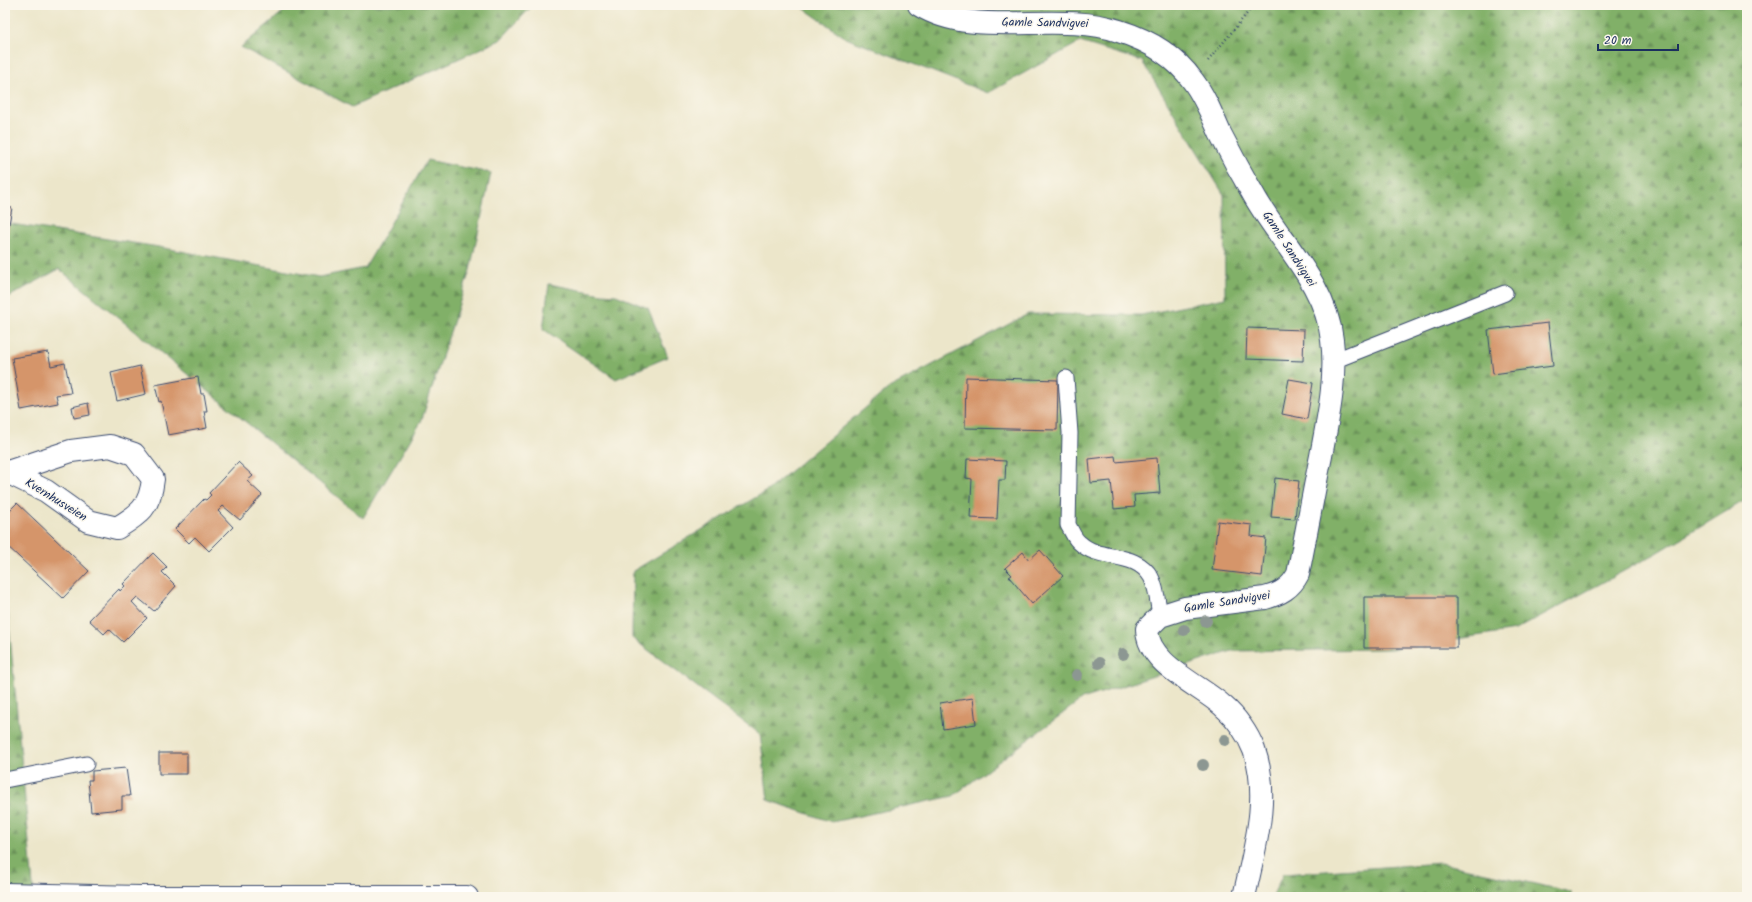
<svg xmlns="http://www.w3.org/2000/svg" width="1752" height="902" viewBox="0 0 1752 902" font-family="Kalam,sans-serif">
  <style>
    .forest { fill: url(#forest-firs); stroke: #4e7063 }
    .building { fill: #d5956b }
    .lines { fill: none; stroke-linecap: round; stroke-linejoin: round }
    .service-casing { stroke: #3a4a6e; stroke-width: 17 }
    .minor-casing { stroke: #3a4a6e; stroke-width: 24 }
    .tertiary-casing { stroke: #3a4a6e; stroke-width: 24 }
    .secondary-casing { stroke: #3a4a6e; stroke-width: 24 }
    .path { stroke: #3a4a6e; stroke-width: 2.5; stroke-dasharray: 1 3; stroke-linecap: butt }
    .service { stroke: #fff; stroke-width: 15 }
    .minor { stroke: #fff; stroke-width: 22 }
    .tertiary { stroke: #fff; stroke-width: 22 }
    .secondary { stroke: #fff; stroke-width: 22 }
    .tree { fill: #8c9792 }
    .labels { text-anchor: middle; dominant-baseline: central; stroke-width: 3; stroke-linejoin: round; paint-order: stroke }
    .street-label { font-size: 12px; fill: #1b2f5e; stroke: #fbf7ec }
  </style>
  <defs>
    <pattern id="forest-firs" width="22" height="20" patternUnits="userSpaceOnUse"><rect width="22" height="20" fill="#81b068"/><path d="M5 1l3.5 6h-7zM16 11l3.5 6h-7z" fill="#699059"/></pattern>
  </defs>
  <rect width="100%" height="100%" fill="#fbf7ec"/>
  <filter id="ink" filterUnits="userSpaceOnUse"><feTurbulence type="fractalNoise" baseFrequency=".025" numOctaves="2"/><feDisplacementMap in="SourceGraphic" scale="8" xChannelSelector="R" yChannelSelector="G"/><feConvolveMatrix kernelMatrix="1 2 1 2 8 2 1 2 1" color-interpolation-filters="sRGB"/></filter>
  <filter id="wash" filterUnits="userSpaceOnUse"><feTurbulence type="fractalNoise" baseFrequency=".012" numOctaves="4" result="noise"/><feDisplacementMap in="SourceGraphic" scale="16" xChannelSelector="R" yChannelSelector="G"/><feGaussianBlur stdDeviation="0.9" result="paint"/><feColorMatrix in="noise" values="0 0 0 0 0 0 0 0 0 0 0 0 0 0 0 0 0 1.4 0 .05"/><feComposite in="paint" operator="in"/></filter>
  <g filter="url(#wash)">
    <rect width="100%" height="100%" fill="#ece6ca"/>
    <path class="forest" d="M291 5H533L500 40 352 107 241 47Z
      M799 5H1747V499L1657 553 1515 630 1391 649 1232 651 1082 699 953 796 832 822 768 800 760 734 632 638 633 571 768 490 889 388 1028 314 1141 315 1225 298 1224 195 1142 61 1080 42 988 93 846 38Z
      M427 160 491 173 470 270 421 422 363 518 59 269 5 299V223L159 247 319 277 365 268Z
      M549 284 602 294 616 295 648 308 668 357 616 379 543 329Z
      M5 605 8 614 34 897H5Z
      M1441 863 1571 892V897H1272L1283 874Z"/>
    <g id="blocks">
      <path class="building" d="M5 207 12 208 7 235 5 234Z
        M1548 323 1553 366 1493 374 1488 330Z
        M1247 328 1304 330 1303 361 1246 359Z
        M48 352 51 366 65 363 71 393 56 395 58 403 21 410 12 358Z
        M140 366 146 394 117 401 111 373Z
        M198 377 201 394H204L207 411H204L207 428 168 435 161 401 159 402 155 385Z
        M966 377 1058 380 1057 430 965 428Z
        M1289 379 1313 383 1307 419 1282 414Z
        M88 403 90 415 74 418 72 407Z
        M1115 456 1116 462 1157 458 1160 493 1134 495 1135 507 1114 509 1111 481 1091 483 1089 459Z
        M967 459 1006 461 1005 480H999L997 519 970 518 972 479 966 478Z
        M238 462 253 476 247 481 262 495 240 520 223 506 218 511 233 527 209 551 195 537 189 543 175 529 204 499 206 500 211 495 209 493Z
        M1275 478 1299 481 1295 519 1271 517Z
        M17 503 89 571 63 598 5 544V515Z
        M1218 521 1252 525 1251 536 1266 538 1262 576 1212 570Z
        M1040 550 1063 576 1032 604 1009 577 1012 575 1005 568 1023 552 1029 560Z
        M153 553 167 567 162 572 176 586 154 611 137 597 132 602 147 618 123 642 109 629 104 634 89 620 119 589 120 591 125 586 123 584Z
        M1364 597H1457V648H1364Z
        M973 698 976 724 943 729 940 703Z
        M159 753H187V774H159Z
        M126 768 130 796H122V809L91 812 88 780H92V771Z
        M5 814 8 830H5Z"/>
    </g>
  </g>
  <g filter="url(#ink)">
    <use href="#blocks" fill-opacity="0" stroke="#3a4a6e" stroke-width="1"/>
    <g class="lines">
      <defs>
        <path id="service" d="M1333 361 1505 293
          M1066 378 1070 433 1068 525C1072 531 1074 539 1080 543 1100 562 1135 550 1151 577 1157 588 1158 604 1160 616
          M5 780 86 764"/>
        <path id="minor" d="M5 471 46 491 88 521 117 528C140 514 150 507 153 479L134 454 110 446 71 451 8 472"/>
        <path id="tertiary" d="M919 5C975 40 1056 10 1119 31 1148 40 1175 56 1193 81 1205 97 1212 115 1220 133 1231 155 1243 177 1256 199 1283 245 1326 285 1332 340 1337 378 1328 418 1321 456 1313 495 1306 535 1298 574 1291 588 1280 594 1265 598L1185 608 1160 616 1147 629C1147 664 1200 685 1223 706 1236 717 1248 734 1254 750 1271 797 1254 850 1244 897"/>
        <path id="secondary" d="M5 894 140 897H467"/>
      </defs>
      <use href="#service" class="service-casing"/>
      <use href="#minor" class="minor-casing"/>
      <use href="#tertiary" class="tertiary-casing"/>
      <use href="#secondary" class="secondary-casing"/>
      <path class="path" d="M1208 61 1254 5"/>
      <use href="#service" class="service"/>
      <use href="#minor" class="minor"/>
      <use href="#tertiary" class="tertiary"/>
      <use href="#secondary" class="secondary"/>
    </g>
    <g class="tree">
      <circle cx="1206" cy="621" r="6"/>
      <circle cx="1184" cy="630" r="6"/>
      <circle cx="1123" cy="654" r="6"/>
      <circle cx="1099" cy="663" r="6"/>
      <circle cx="1077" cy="675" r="6"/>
      <circle cx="1225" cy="740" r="6"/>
      <circle cx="1203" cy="765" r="6"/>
    </g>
  </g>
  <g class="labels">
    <g class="street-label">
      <text transform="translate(1045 23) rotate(1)">Gamle Sandvigvei</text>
      <text transform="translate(1289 249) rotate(57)">Gamle Sandvigvei</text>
      <text transform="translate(56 500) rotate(32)">Kvernhusveien</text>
      <text transform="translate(1227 602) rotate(-9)">Gamle Sandvigvei</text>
    </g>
  </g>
  <rect width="1752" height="902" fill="none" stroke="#fbf7ec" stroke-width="20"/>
  <path d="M1598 44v6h80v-6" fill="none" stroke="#1b2f5e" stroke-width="2"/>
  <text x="1604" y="44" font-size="12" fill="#1b2f5e" stroke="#fbf7ec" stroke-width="3" paint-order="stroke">20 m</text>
</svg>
